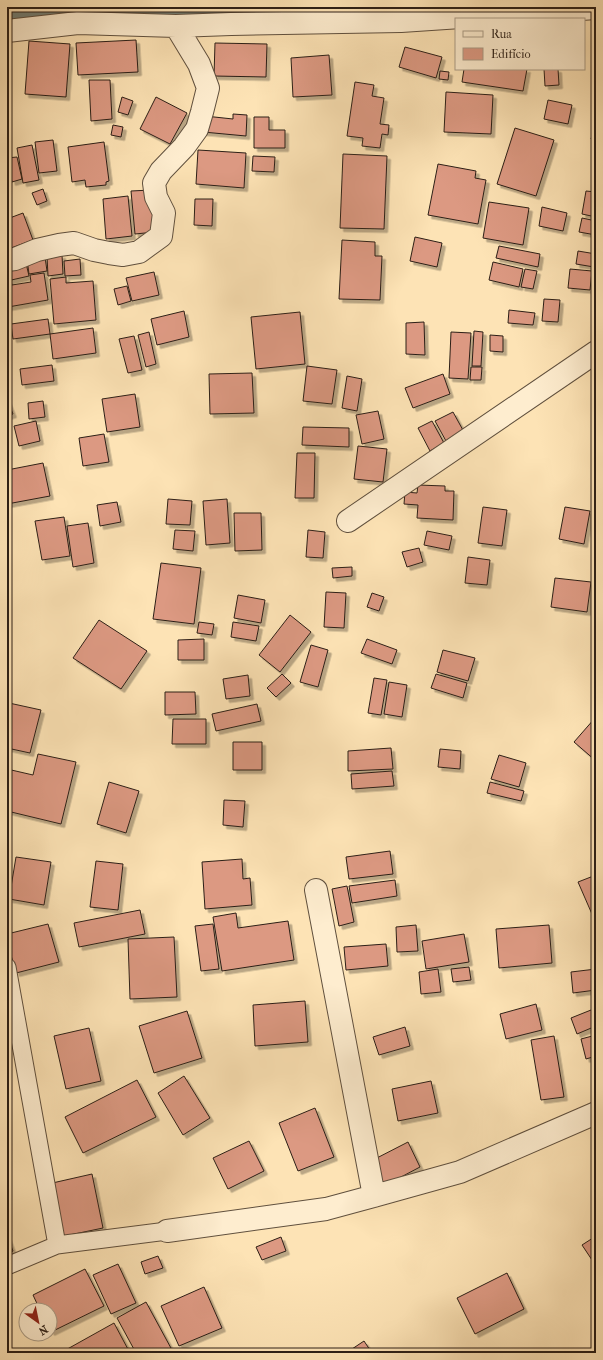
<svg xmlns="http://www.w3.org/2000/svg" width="603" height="1360" viewBox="0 0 603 1360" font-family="'IM FELL French Canon',serif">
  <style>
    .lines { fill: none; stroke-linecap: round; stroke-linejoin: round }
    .stream { stroke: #727e75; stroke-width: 9 }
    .building { fill: #dc9982; stroke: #2c1f16; filter: url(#shadow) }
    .service-casing { stroke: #60503e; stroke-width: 19 }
    .minor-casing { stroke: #60503e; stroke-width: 24 }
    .service { stroke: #feedcf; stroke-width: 17 }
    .minor { stroke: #feedcf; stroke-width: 22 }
  </style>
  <defs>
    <filter id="shadow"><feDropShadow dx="3.5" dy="3.5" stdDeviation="0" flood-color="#0004"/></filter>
  </defs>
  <rect width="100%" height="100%" fill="#fde3b5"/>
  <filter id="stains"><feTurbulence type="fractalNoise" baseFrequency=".005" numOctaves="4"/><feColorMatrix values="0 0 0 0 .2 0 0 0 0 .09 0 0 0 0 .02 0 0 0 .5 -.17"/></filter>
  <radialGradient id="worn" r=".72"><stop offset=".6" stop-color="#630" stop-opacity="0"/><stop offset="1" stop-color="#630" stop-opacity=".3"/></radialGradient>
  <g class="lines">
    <path class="stream" d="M107 14 284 7
      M7 16 63 15"/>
  </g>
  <path class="building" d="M136 40 138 72 78 75 76 43Z
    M29 41 70 44 66 97 25 94Z
    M215 43 267 44 266 77 214 76Z
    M405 47 442 57 436 78 399 67Z
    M329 55 332 95 293 97 291 58Z
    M464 69H527L523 91 462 82Z
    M544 69H558L559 85 545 86Z
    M440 71 449 72 448 80 439 79Z
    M89 80H110L112 119 91 121Z
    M355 82 374 85 372 96 384 98 380 124 389 125 388 135 382 134 380 148 362 146 363 138 347 136Z
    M446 92 493 95 491 134 444 132Z
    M122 97 133 101 128 115 118 112Z
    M156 97 187 113 170 144 140 129Z
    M548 100 572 105 568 124 544 119Z
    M233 114 247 115 246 136 203 132 205 116 233 119Z
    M254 117H269V130H285V148H254Z
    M596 122V140L591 139Z
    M113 125 123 127 121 137 111 135Z
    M515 128 554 140 536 196 497 184Z
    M53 140 57 171 39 173 35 142Z
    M104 142 109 181 106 182V185L86 187 85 180 72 182 68 147Z
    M32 145 39 180 23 183 17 148Z
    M198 150 246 153 244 188 196 184Z
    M343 154 387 156 384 229 340 228Z
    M253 156 275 157 274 172 252 171Z
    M17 157 22 179 12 182 7 158Z
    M438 164 476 171 475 178 486 180 478 224 428 215Z
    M43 189 47 201 37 205 32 193Z
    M151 190 155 232 135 234 131 191Z
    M586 191 596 192V217L582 214Z
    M128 196 132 236 106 239 103 199Z
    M195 199H213L212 226 194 225Z
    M489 202 529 208 523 245 483 238Z
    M542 207 567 213 563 231 539 226Z
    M23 213 33 240 11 248 7 236V219Z
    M582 218 596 221V235L579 232Z
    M415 237 442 243 437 267 410 261Z
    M342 240 375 242V256H382L380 300 339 299Z
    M499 246 540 254 538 267 496 258Z
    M578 251 596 254 594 267 576 264Z
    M62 255 63 274 48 276 47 256Z
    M45 257 47 271 29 274 27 259Z
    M25 259 29 276 7 281V263Z
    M80 259 81 275 65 276 64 261Z
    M493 262 523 269 519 287 489 280Z
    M525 269 537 271 533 289 521 287Z
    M570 269 592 271 590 290 568 288Z
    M154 272 159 295 132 301 126 278Z
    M44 273 48 300 8 307 7 282 11 281 12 285 31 282 30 275Z
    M66 277V283L93 281 96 320 54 324 50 279Z
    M127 286 131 301 118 305 114 289Z
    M544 299 560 300 558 322 542 321Z
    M509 310 535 313 533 325 508 323Z
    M184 311 189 337 157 345 151 319Z
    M300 312 305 364 256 369 251 317Z
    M48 319 50 334 93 328 96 353 53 359 50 334 13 339 11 324Z
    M424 322 425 355 406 354V323Z
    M474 331 483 332 481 366H472Z
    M149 332 156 364 146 367 138 335Z
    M451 332 471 333 468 379 449 378Z
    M490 335 503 336V352L490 351Z
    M134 336 142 370 128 373 119 339Z
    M52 365 54 381 22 385 20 369Z
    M307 366 337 370 332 404 303 401Z
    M471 367H482L481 380H470Z
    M252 373 254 413 210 414 209 374Z
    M443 374 450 394 413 408 405 388Z
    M347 376 362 379 357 411 342 408Z
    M135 394 140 427 107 432 102 399Z
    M7 399 13 414 7 416Z
    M43 401 45 417 29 419 28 403Z
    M378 411 384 439 362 444 356 415Z
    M453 412 464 432 446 441 435 421Z
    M36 421 40 441 19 446 14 426Z
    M432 421 444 443 430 451 418 428Z
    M303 427 349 428V447L302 445Z
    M104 434 109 462 83 466 79 438Z
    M358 446 387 449 383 482 354 479Z
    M297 453H315L314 498H295Z
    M43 463 50 496 7 504V470Z
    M418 485 445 486V491H454L453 520 417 518 418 505 404 504 405 492 417 493Z
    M168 499 192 501 190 525 166 524Z
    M227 499 230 543 206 545 203 501Z
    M117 502 121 522 100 526 97 505Z
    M483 507 507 510 502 546 478 543Z
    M565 507 590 511 584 544 559 539Z
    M234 513H261L262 550 235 551Z
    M64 517 70 556 42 560 35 521Z
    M88 523 94 563 73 567 67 526Z
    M175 530 195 531 193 551 173 549Z
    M308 530 325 532 323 558 306 557Z
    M427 531 452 536 449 550 424 545Z
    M419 548 423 562 407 567 402 552Z
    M468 557 490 560 487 585 465 583Z
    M161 563 201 568 194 624 153 619Z
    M352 567V576L333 578 332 568Z
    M555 578 591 582 587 612 551 607Z
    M326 592 346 593 344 628 324 627Z
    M372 593 384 597 379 611 367 607Z
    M238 595 265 600 261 623 234 618Z
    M290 615 311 632 280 672 259 655Z
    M99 620 147 651 121 689 73 658Z
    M199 622 214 624 212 635 197 633Z
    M233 622 259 626 256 641 231 637Z
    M204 639V660H178V640Z
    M367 639 397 650 392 664 361 653Z
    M311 645 328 650 318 687 300 682Z
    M443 650 475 658 468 681 437 672Z
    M282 674 291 683 276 697 267 688Z
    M436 674 467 683 463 698 431 688Z
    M248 675 250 696 226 699 223 679Z
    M374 678 387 680 381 715 368 713Z
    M389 682 407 685 402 717 384 714Z
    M165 692H195L196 714 165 715Z
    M9 703 41 710 30 753 7 748V710Z
    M257 704 261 721 216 731 212 714Z
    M595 718 596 720V761L574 742Z
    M173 719H206V744H172Z
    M233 742H262V770H233Z
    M391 748 393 769 348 771V751Z
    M440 749 461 751 460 769 438 767Z
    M38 754 76 762 61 824 7 811V769L33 775Z
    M499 755 526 763 519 787 491 779Z
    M392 771 394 786 352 789 351 774Z
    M109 782 139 791 126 833 97 824Z
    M490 782 524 791 521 801 487 793Z
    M224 800 245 801 243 827 223 825Z
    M390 851 393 874 349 879 346 857Z
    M16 857 51 862 44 905 9 899Z
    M242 859 243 879 250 878 252 905 205 909 202 862Z
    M96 861 123 864 118 910 90 907Z
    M596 875V921H595L578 882Z
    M395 880 397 896 352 903 349 886Z
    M347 886 354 922 339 926 332 889Z
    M140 910 145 934 79 947 74 923Z
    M236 913 238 928 288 921 294 960 222 971 213 917Z
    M48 924 59 962 16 973 7 941V934Z
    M213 924 219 969 201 971 195 926Z
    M416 925 418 951 397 952 396 927Z
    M549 925 552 963 499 968 496 929Z
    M464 934 469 962 426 969 422 941Z
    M174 937 177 997 130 999 128 939Z
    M386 944 388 966 346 970 344 947Z
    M469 967 471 980 453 982 451 969Z
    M438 969 441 992 421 994 419 972Z
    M596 969V990L573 993 571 972Z
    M305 1001 308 1042 255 1046 253 1005Z
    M536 1004 542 1030 506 1039 500 1014Z
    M596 1008V1026L577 1034 571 1018Z
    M187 1011 202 1058 154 1073 139 1026Z
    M405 1027 410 1046 379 1055 373 1037Z
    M89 1028 101 1081 66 1089 54 1036Z
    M596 1035V1056L586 1059 581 1039Z
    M554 1036 564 1097 541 1100 531 1040Z
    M184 1076 210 1118 183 1135 158 1093Z
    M137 1080 156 1117 83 1153 65 1117Z
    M431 1081 438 1113 398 1121 392 1089Z
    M315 1108 334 1157 298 1171 279 1123Z
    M249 1141 264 1171 228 1189 213 1158Z
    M408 1142 420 1167 384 1186 371 1161Z
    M92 1174 103 1228 60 1237 48 1184Z
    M7 1235 13 1251 7 1254Z
    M596 1236V1262L594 1263 582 1245Z
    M281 1237 286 1251 262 1260 256 1247Z
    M158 1256 163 1268 145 1274 141 1262Z
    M118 1264 136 1303 111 1314 93 1275Z
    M85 1269 104 1306 51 1332 50 1330V1310H40L33 1295Z
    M507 1273 524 1309 475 1334 457 1298Z
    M204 1287 222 1328 179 1346 161 1306Z
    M146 1302 172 1350 166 1353H136L117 1318Z
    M114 1323 130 1353H63L62 1352Z
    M364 1341 372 1353H346Z"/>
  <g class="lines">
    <defs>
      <path id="service" d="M7 967 57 1245
        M7 1266 57 1245 167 1231"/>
      <path id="minor" d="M7 31 78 23 176 26 231 24 401 21 596 8
        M7 260 15 259 37 250 59 245 74 243 94 250 109 253 123 255 139 252 161 236 164 213 156 197 154 183 161 171 184 147 197 129 202 112 208 88 199 64 176 26
        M348 521 596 352
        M316 890 374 1196
        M167 1231 326 1209 374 1196 460 1172 596 1113"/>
    </defs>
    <use href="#service" class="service-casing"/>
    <use href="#minor" class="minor-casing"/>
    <use href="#service" class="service"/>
    <use href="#minor" class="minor"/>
  </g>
  <rect width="603" height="1360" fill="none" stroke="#fde3b5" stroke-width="24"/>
  <rect x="8" y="8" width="587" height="1344" fill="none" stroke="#2c1f16" stroke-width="2"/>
  <rect x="12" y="12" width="579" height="1336" fill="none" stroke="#2c1f16"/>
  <rect x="455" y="18" width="130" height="52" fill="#feedcf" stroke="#aa9b85"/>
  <rect x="463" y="31" width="20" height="6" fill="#feedcf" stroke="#aa9b85"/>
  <text x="491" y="38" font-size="12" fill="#2c1f16">Rua</text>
  <rect x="463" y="48" width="20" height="12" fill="#dc9982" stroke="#aa9b85"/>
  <text x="491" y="58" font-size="12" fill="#2c1f16">Edifício</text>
  <g transform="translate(38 1322) rotate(147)"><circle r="19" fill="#feedcf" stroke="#aa9b85"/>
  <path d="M0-3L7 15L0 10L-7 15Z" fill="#8f2418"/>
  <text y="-6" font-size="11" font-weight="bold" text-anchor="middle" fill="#2c1f16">N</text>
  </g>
  <rect width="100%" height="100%" filter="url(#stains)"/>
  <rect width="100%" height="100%" fill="url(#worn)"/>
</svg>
